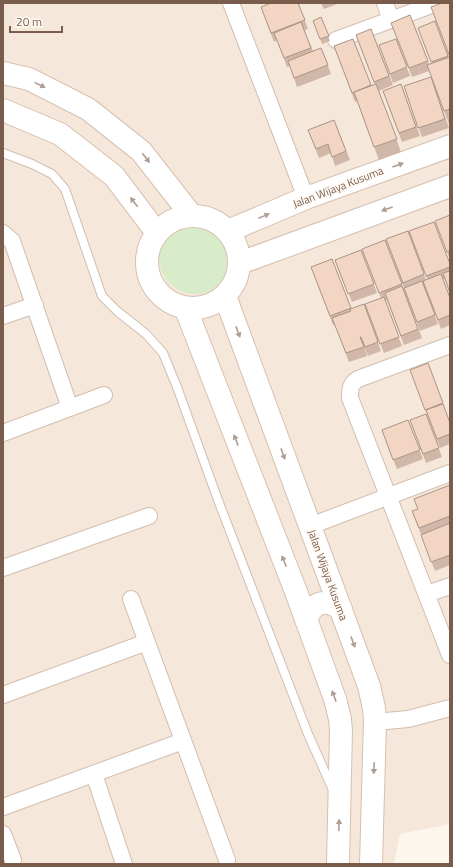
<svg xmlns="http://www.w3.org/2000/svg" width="453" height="867" viewBox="0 0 453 867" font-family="'Titillium Web',sans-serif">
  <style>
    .residential { fill: #f5e8da }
    .green { fill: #d8ecc9 }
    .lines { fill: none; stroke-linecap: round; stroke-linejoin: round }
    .lane-casing { stroke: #d1beb0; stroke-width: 10 }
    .street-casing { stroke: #d1beb0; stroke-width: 18 }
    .secondary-casing { stroke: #d6c0b0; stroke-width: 24 }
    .lane { stroke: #fff; stroke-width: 8 }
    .street { stroke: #fff; stroke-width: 16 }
    .secondary { stroke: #fff; stroke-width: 22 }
    .wall { fill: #d1b7a8 }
    .building { fill: #f3d5c3; stroke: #aa9588 }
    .oneway { fill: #af9d94 }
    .labels { text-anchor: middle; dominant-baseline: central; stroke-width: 3.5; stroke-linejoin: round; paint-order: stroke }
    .street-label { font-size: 11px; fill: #7a5c4d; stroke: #fffaf3 }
  </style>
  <rect width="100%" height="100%" fill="#fdf6ec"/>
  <path class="residential" d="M3 3H450V824L400 834 394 864H3Z"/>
  <path class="green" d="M159 257a37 37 0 1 1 74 0a37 37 0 1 1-74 0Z"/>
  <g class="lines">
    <defs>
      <path id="lane" d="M3 153 32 164 52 174 65 189 102 296 117 311 146 334 163 353 177 387 218 500 308 734 333 790"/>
      <path id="street" d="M231 3 306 198
        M385 3 391 20
        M336 40 437 3
        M3 233 12 241 70 408
        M3 316 35 305
        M450 345 358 379C350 384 350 389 350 398L450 655
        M3 433 104 395
        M310 526 450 473
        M3 568 149 516
        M427 594 450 586
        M131 599 227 860
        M3 695 147 642
        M375 722 408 719 450 708
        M94 774 124 864
        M3 807 183 741
        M3 834 13 860"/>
      <path id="secondary" d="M3 73 29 79 88 109 141 151 192 216
        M3 110 60 134 114 176 157 233
        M147 262a46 46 0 1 1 92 0a46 46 0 1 1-92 0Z
        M228 231 306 198 450 146
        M240 263 450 186
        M225 296 369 686 374 708 375 722 371 864
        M185 307 295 589 335 699 340 719 341 731 338 864
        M306 620C313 602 324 598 341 609"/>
    </defs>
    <use href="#lane" class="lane-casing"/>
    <use href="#street" class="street-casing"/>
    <use href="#secondary" class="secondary-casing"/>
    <use href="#lane" class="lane"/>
    <use href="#street" class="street"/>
    <use href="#secondary" class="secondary"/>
  </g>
  <path class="wall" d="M298 3 308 29 304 30 313 51 321 48 331 74 297 87 290 66 287 67 277 40 274 42 261 7Z
    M321 3H340L324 9Z
    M450 3V123L449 124 429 71 412 77 391 23 410 15 429 64 432 63 418 28 435 21 449 57Z
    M321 17 330 41 322 44 313 21Z
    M371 29 393 85 379 91 401 152 379 160 357 101 355 102 334 46 353 39 371 86 375 85 356 35Z
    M396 39 410 76 393 83 379 45Z
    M431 77 449 128 422 137 404 86Z
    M401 84 420 136 402 142 383 91Z
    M334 120 350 160 335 166 331 153 319 158 308 130Z
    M450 215V260L439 230Z
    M408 231 426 280 427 279 409 231 450 264V293L445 279 443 280 450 298V325L441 329 424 285H423L438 324 420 331 386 239Z
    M362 249 402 284 422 338 404 345 387 300 385 301 402 346 384 353 365 304 381 298Z
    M361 250 377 293 352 302 335 260Z
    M332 259 351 309 364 304 381 351 368 356 364 346 367 356 349 362 335 325H333L311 267Z
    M428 363 446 412 450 423V444L440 448 410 370Z
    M426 414 442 457 426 463 410 420Z
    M408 420 423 459 397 469 382 430Z
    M450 485V565L435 571 412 511 418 509Z"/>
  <path class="building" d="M271 3H298L305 20 271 33 261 7Z
    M442 3H450V57L431 7Z
    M410 15 428 61 409 68 391 23Z
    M321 17 329 36 320 39 313 21Z
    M435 21 448 56 431 62 418 28Z
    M301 22 311 48 284 58 274 33Z
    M371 29 389 76 374 82 356 35Z
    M353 39 371 85 352 93 334 46Z
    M396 39 407 67 390 74 379 45Z
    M321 48 328 65 294 78 288 61Z
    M450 57V109L444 111 427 65Z
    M431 77 445 119 418 128 404 86Z
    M376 84 397 139 374 147 354 92Z
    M401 84 416 127 399 133 383 91Z
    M334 120 346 151 332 157 328 144 316 149 308 130Z
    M450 215V251L447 252 435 221Z
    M434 222 450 264V267L426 276 409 231Z
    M408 231 424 274 403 283 386 239Z
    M385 240 402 284 379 293 362 249Z
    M361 250 374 284 348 294 335 260Z
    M332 259 351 308 330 316 311 267Z
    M450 271V293L443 273Z
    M441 274 450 298V315L438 320 423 281Z
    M422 281 435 315 417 322 404 288Z
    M402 286 418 329 401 336 385 293Z
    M384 297 399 337 380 344 365 304Z
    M364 304 378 342 365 347 361 337H360L364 347 346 353 332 318 351 311 350 309Z
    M428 363 443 403 425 410 410 370Z
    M443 404 450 423V434L437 439 426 410Z
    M426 414 439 448 423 454 410 420Z
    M408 420 420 450 393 460 382 430Z
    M450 485V516L419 528 412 511 418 509 414 499Z
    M450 523V555L431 562 421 535Z"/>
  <defs><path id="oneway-solid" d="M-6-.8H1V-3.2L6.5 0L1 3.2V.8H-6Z"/></defs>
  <g class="oneway">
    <use href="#oneway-solid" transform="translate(40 85) rotate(26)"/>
    <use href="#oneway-solid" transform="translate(146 158) rotate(52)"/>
    <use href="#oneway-solid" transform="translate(398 165) rotate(-20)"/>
    <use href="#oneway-solid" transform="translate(134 202) rotate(-128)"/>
    <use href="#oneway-solid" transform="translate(387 209) rotate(160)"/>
    <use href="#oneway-solid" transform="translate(264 216) rotate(-22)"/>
    <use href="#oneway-solid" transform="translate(238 332) rotate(70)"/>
    <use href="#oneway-solid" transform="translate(236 440) rotate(-111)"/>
    <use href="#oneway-solid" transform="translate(283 454) rotate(70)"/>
    <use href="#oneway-solid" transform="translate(284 561) rotate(-111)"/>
    <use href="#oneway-solid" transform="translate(353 642) rotate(70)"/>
    <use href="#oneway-solid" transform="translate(334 696) rotate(-110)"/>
    <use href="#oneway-solid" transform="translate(374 768) rotate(92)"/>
    <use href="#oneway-solid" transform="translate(339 825) rotate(-88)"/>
  </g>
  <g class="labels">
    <g class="street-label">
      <text transform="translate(338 187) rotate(-21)">Jalan Wijaya Kusuma</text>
      <text transform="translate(328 575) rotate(70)">Jalan Wijaya Kusuma</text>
    </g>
  </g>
  <rect width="453" height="867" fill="none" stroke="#7a5c4d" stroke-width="8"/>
  <path d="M10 26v6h52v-6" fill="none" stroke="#7a5c4d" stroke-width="2"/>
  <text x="16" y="26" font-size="12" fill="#7a5c4d" stroke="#fffaf3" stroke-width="3" paint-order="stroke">20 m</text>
</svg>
